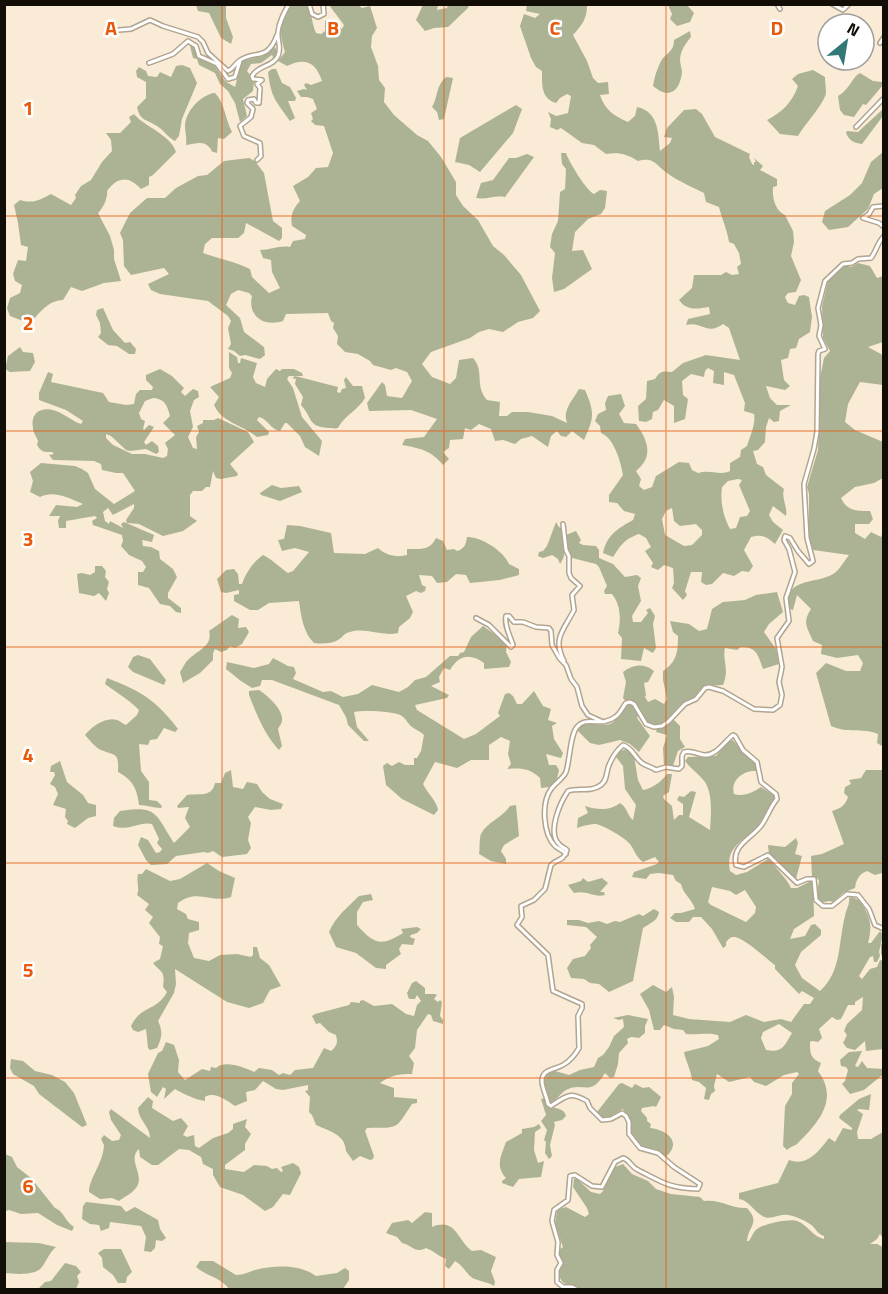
<svg xmlns="http://www.w3.org/2000/svg" width="888" height="1294" viewBox="0 0 888 1294" font-family="'Titillium Web',sans-serif">
  <style>
    .forest { fill: #acb395; fill-rule: evenodd }
    .lines { fill: none; stroke-linecap: round; stroke-linejoin: round }
    .minor-casing { stroke: #b1a590; stroke-width: 6 }
    .minor { stroke: #fff; stroke-width: 3 }
    .grid { fill: none; stroke: #e8590c; stroke-width: 1.5; stroke-opacity: 0.55 }
    .grid-label { font-size: 20px; text-anchor: middle; font-weight: bold; fill: #e8590c; stroke: #fff; stroke-width: 5; stroke-linejoin: round; paint-order: stroke }
  </style>
  <rect width="100%" height="100%" fill="#f9ebd5"/>
  <path class="forest" d="M527 4 587 5C587 19 582 25 573 35L587 61 593 78 598 83 608 82 609 94 600 95C605 110 614 116 628 122L635 116 637 107C659 112 658 133 660 151L670 143 672 138 664 137 667 128 684 110 696 109 702 114 715 137 750 154 749 157 752 164 754 165V162H756L754 158 763 166 760 170 777 179V186L773 187C772 197 775 211 785 215L793 231 794 242 791 256 801 280 796 292 788 293 785 297 788 303 795 305 799 296 804 295 809 297 812 317 810 332 799 339 796 348 790 349 788 358 781 360 784 380 790 386 785 390 766 386 770 398 777 405H791L780 411 779 421 774 422 769 418 766 427 765 442 758 450 753 451 757 464 763 467 766 475 784 489C781 498 788 507 786 516L773 506 769 515 773 522 783 530 775 544C766 536 762 534 751 537L744 550 753 566 749 572 742 571 734 576 723 573 712 584 706 585 701 582 702 572H691L685 591 687 595 683 600 672 588 674 583 673 568 664 565 658 570 651 567 653 563 645 551 651 547 646 538 639 534C623 540 622 544 613 557L603 553C607 535 617 529 633 520L635 514 624 511 617 503 609 502V495L623 475C621 462 614 438 601 433L600 426 595 421 598 414 606 410 605 403 608 396 621 394 625 406 619 414 624 423 636 424C648 440 654 457 636 471L641 479 639 486 644 490 652 487 656 476 679 462 689 463 692 470 698 473C711 469 719 476 730 471V463L740 457 741 450 747 446C750 436 756 424 754 414L744 411 745 403 734 375 724 372V385L713 383 714 371 708 368 705 371 704 377 691 374 682 381 683 395 688 399 685 419 674 423V406L664 400 658 410 653 412 652 419 646 422 639 421 638 406 646 399 647 381 655 379C660 371 663 371 672 372L683 363 706 355 740 360 729 328 723 324C706 336 703 321 686 325L688 319 710 314 709 307C697 309 687 311 679 300L692 288 694 275H721L726 272 732 275 739 274 737 267 741 264 739 253 734 244 729 242C727 229 722 219 719 207L706 202 704 193C692 187 678 181 667 173 661 169 658 164 652 161 647 159 643 160 638 161 627 154 619 152 606 154L594 145 582 143 561 128 557 130 550 127 551 119 548 112 556 116 568 113 571 96 567 94 560 98 556 103C541 98 542 85 542 71L536 67 531 58 520 26 524 14 535 18 540 14 526 11ZM738 479 742 480 739 485 750 511 747 516 740 517 736 528 730 529C723 516 720 501 722 487L728 481ZM672 508 674 521 680 526 696 524 702 530V535L692 545 684 546 665 535 662 519 666 511Z
    M196 5H226V18L233 37 231 44 221 38 209 13 198 11Z
    M292 5H308C312 14 312 25 316 33L321 34 325 31V21L329 20 342 29 344 25 329 5H358L362 8 370 6 377 28 372 36 371 47 378 66 379 80 385 88 384 102 394 115 417 135 428 141 441 157 456 182V195L463 206 478 220 493 246 504 255 521 275 540 311 533 318 518 322 503 332 489 329 479 332 470 338 431 352 422 364 432 377 450 384 456 378 459 360 473 358C485 371 474 385 487 400L500 402 499 416H507L512 412H528L552 416 567 423C562 410 573 400 579 389L585 390C595 413 594 418 584 440L572 431 566 437 561 436 557 431 551 436 548 447 532 436 521 439 515 444 503 440 495 441 491 429 479 424 471 430 465 428 463 439 450 440 449 448 443 452 449 459 443 465C432 451 420 448 402 445L405 439 424 437 437 419 411 410 369 411 367 403 382 382 385 385 387 396 402 398 412 381 407 372 396 368 391 370 373 365 370 361 358 354 345 352 337 344 338 336 333 328 334 323 331 321 328 313 286 314 283 321C265 327 247 317 252 296L249 293 238 290 231 294 226 305 240 318 244 332 264 347 265 355 260 359 245 355 240 356 234 351 228 349 231 344 228 328 231 321 228 316 208 301 160 294 151 290 148 284 169 274 164 268 131 275 124 266 123 240 120 233 130 213 147 198H165L176 188 198 176 207 175 224 161 249 158 255 161 264 173 273 221 282 228V238L279 241 246 223 244 233 238 238H212L205 244 203 253C219 259 234 261 250 269L252 277 269 293 280 288 272 272 271 260 263 258 260 250C271 250 280 245 290 247L293 241 305 239 306 235 292 226C290 215 293 209 300 201L293 186 308 177 316 168 328 167 333 153 324 126 315 125 311 121 313 119 311 113 317 109 313 99 307 97H301L297 91 304 89 307 90 304 85 306 83 311 85 322 81C316 62 305 57 287 66L278 61 285 52C279 32 278 23 292 5Z
    M423 5H438L437 10 447 8 448 5H469L468 8 448 27 434 28 425 31 416 20Z
    M668 5H687L694 13 690 22 677 26 670 19 672 14Z
    M690 31 691 37C685 44 681 50 680 59 680 64 682 69 682 73 679 93 668 99 653 86 654 78 657 69 661 61 666 53 674 52 674 40Z
    M189 42 195 46 196 55 200 59 215 66 225 81 235 87 242 61 264 55 274 46 278 52 274 60 272 55 261 63 251 64 247 71 251 76V81H254L253 91 243 99 247 116 240 122 235 103 228 91 220 84 215 73 199 65 197 59 193 58Z
    M182 65 190 68 197 83 182 119 179 136 175 141C167 137 164 130 157 126 146 119 140 121 137 107L146 98V82L137 77 136 71 139 67 146 71 148 76 157 77 160 72 171 77 176 66Z
    M272 69H276L282 83 290 87 296 98 295 101H288L295 118 290 121C276 101 271 98 268 72Z
    M813 70 825 77C825 82 826 88 826 93 824 104 805 124 798 136L780 134 767 120C782 112 792 103 798 86L792 79 798 74Z
    M860 73 873 81 882 82 883 80V85L866 105 863 104 854 117 844 115 840 110 838 96C850 89 852 77 860 73Z
    M446 77 453 78 444 119 439 120 437 112 432 107C438 97 436 85 446 77Z
    M215 93C225 103 225 119 232 132L224 139 218 138 217 153C208 150 215 153 209 147 203 140 195 144 186 145 187 138 185 132 185 126 185 111 202 94 215 93Z
    M516 105 522 109 513 133 480 172 469 165 455 162 460 138Z
    M883 109V116L862 144C853 143 849 140 846 133L847 131 858 132Z
    M134 114C145 127 171 135 176 152L153 175 149 177V185L141 189C129 176 118 176 107 191 108 198 103 208 98 213L110 236 114 250V259L121 281 104 283 82 291 71 287 63 300C50 300 39 312 32 322L23 321 10 316 7 308 10 298 20 293 22 285 15 281 13 274 18 260 26 261 28 247 21 245 18 223 14 205 20 200C33 204 40 200 51 194L71 205 76 198 75 195 81 186 91 180 102 162 112 151 111 140 106 133H120L131 122 129 117Z
    M883 152V188L874 194 868 209 848 227 829 230 822 222 825 211 850 195 862 183 871 162Z
    M561 153H566C569 162 586 190 594 194L600 190 607 191 605 208 601 214 588 219 575 232 572 251 583 250 592 269 564 289 554 292 552 278 555 253 550 247 552 234 558 221 560 192 565 189 566 169 562 164Z
    M527 154 534 157 505 197C494 195 487 200 476 198L481 183 493 180 509 158H516Z
    M858 263 870 266 877 278 883 276V342L868 347 881 354 883 357V385L860 382 848 404 845 422 855 430 883 442V478L874 483 855 487 841 498C847 511 856 511 870 511L873 519 869 524H855V533L865 539 871 532 881 537 883 532 884 744 882 746 877 743 878 734C861 727 848 734 831 726L816 673 826 663 846 671H860L863 663 858 655 837 658 821 654 822 645 813 641C807 627 802 623 811 609L797 595 793 610 790 609C782 577 814 585 833 574 840 570 844 561 849 555L813 550 809 537V494L807 487 818 450 820 378 824 358 830 351 823 338 822 306 828 281 845 265 851 267Z
    M103 308 113 330 125 343 130 342 136 349 135 354H129L117 346 108 345 98 337 101 333 100 323 96 315 97 310Z
    M20 347 23 352 33 353 35 362 30 371 10 372 5 369 8 356Z
    M229 352 237 357 238 363H240L241 358 257 363 253 377 256 383 265 387 267 379 276 369 280 371 282 369H294L302 373 303 376H289L287 379 293 388 302 417 322 441 319 456 305 447 300 436 287 423H285L280 431C270 429 268 419 259 417L257 420 269 432 268 435 257 437C243 425 222 423 214 405L219 397 210 387 230 378 232 373 229 368Z
    M160 369 172 376 184 388 181 392 185 396 193 389 198 391 199 397 194 400 190 411 193 427 188 437 193 448 197 449 196 437 199 432 197 426 203 423V420H214L218 418 248 432 254 442 230 464 238 474 237 476 221 479 216 478 213 471 210 487H206L202 491H193L190 495V516L197 521 183 531 163 536 139 524 127 523 126 520 134 508V504L113 515 108 508 103 512 105 521 109 524 110 521 123 528 121 524 124 522 154 535 152 542 142 540 143 546 151 547 159 551 160 559 173 569 177 577 168 593V598L181 608V613L176 612 170 606 160 604 149 588 138 585V572H143L146 567 142 561 129 555 121 546 123 541 122 535 93 525 92 521 97 518 95 516 66 521V528H59L58 521 60 516H49L56 505 77 507 83 504C69 498 54 490 40 497L30 492 33 481 30 472 41 463 75 466 82 469 88 473 95 489 114 504 135 491 123 473H116L102 470 101 464 94 461 53 460 49 455 54 454 52 452C44 452 41 452 37 445L38 441C37 437 33 433 33 428 30 412 42 406 56 411 65 414 72 421 81 424L83 421 66 410 39 400V393L48 372 53 374 51 382 103 393 109 402 126 405 134 404 136 394 140 390H152L153 387 146 380V375ZM153 398C165 399 167 405 170 416L163 423 175 435 165 443 168 449 167 456 163 458 145 454H132L113 445 106 438V434L111 436 126 450 130 451 146 449 156 454 159 452 158 446 152 441 146 445 144 442 154 427 149 425 144 430 143 429 145 421 141 419 139 413 145 401Z
    M295 376 338 387 337 392 340 393 342 389 346 388 344 380 346 377 353 386H362L365 398C359 409 343 417 338 428 335 429 332 428 328 428 307 426 313 418 301 405L303 397 295 384 296 379 292 378Z
    M272 485 281 488 299 486 302 492 280 501 261 495 260 493Z
    M556 522 559 527 563 529C566 541 567 555 560 564L558 559 552 555 543 558 538 556 539 552 543 551 547 546Z
    M287 525 300 526 331 533 334 553 365 554 378 548C385 555 397 558 407 555V549C419 549 430 551 436 538L443 541 447 550 454 549 457 551C464 549 466 545 467 537 480 536 504 551 509 564L519 569V575L500 580 470 583 466 575 456 574 447 582 437 583 432 576 419 575 422 585 426 587 425 591 421 593 416 591 406 596 413 612 410 618 399 627 398 633C382 637 366 627 350 632 344 633 343 637 338 640 331 644 322 644 314 643 303 632 301 616 299 601L269 603 258 610H250L234 601V595L239 594V590L226 593 221 592 217 579 226 570 234 569 238 574 239 584H242C245 574 254 561 263 555 273 560 279 567 288 573L293 571 309 552 295 548 282 551 278 540 284 539Z
    M576 531 581 540 579 543 583 545 596 546 599 550V558L613 564 625 577 637 575 641 578 638 586 641 601 632 616 633 622H641L648 613 646 610 650 608 655 616 653 624 656 648 653 653 644 648 641 661 621 659 622 638 618 633C621 620 621 605 612 594H605L604 591 607 586 599 567 596 564 572 558 568 553 566 535Z
    M95 566H102L106 571 105 577 109 582 107 589 109 593 106 601 99 593 94 596 79 593 77 574 82 573 90 575 95 572Z
    M777 592 783 612 769 624 764 632 776 649 779 664 763 669C758 655 757 647 741 647L737 650 725 648C722 661 730 668 723 685L705 686C699 696 695 697 686 701 674 708 670 722 655 726 641 723 640 705 628 700L626 701 623 698 626 682 623 672C633 664 644 663 654 671L648 682 644 683 646 695 645 697 648 702 655 699 664 704 667 699 663 680V671C677 662 678 651 678 636L673 632 670 621 689 624 699 631 707 629 712 609 723 602 745 600 756 595Z
    M232 615 239 619 238 628 246 627 249 632 242 644 235 648 230 646 227 650 221 652 215 649 213 653V660L200 673 183 683 180 672C183 668 185 662 189 659 198 650 213 646 209 631Z
    M483 626 507 643 506 652 511 662 509 667 484 669V663C470 653 459 655 450 670L444 668 439 677 440 682 431 686 449 695 447 698 415 705 417 710 464 739 476 734 500 716 498 713 505 694 509 693 513 696 517 704H522L534 691 543 706 551 709 548 720 557 723 552 726 554 739 563 753 561 758 546 754 549 765H556L559 770 557 779 549 787 541 788 540 778C529 768 521 768 507 769L511 764 508 754 510 741 501 737 489 745V760H471L457 768 435 762 423 784C427 793 437 801 438 810L434 815 402 799 386 785 383 766 387 763 392 766 399 762 405 765H414V758H417L421 751 424 735C420 731 416 730 412 727 408 724 406 719 402 716 395 711 363 710 354 712L357 727 369 741H364L348 725 346 717 339 705 272 680H262L260 686 252 688 241 681 226 669 227 662 254 668 269 664 273 658 288 666 294 667 296 673 293 679 323 692 331 691 343 697 358 694 372 685 399 692 408 687 415 680 426 677 450 656H458L460 653 464 652 471 637Z
    M138 655 150 659 166 680 164 685 133 672 128 667 133 657Z
    M107 678C141 691 156 700 178 729L175 732 164 728 157 739 150 740 148 745 139 744 141 771 149 782V800L157 801 162 806 161 808C153 808 147 805 139 805 137 789 133 780 118 772 119 750 115 757 99 749 94 746 89 739 85 735 91 727 106 716 117 720 120 721 123 724 126 725L137 715 139 710C128 699 117 693 105 684Z
    M259 690C267 695 284 710 282 721 282 723 279 727 278 729L282 746 279 750C264 734 257 715 249 695V691Z
    M629 703 633 704 639 714 637 718 650 736 639 752 630 744 620 740 599 745 590 743 577 730 582 724 587 722C620 730 609 721 629 703Z
    M673 719 680 726V739L685 747 678 751 673 766H664L663 748 667 735 656 732 657 729Z
    M733 740 740 749 756 763V771C744 770 730 780 734 794 745 797 753 792 761 787L775 796C773 803 763 821 759 826 744 841 725 846 730 871L736 875 747 872 768 859 771 860C777 871 786 877 791 888H797L811 881 813 882 814 916 794 929 790 939 805 936 811 925 815 924 821 930V935L801 952 795 965 802 978 820 991C842 971 838 943 845 916 846 909 850 905 849 898L851 897 860 900C870 917 873 924 868 943H871L880 931 883 935 879 952 880 956 877 962H874L873 956 870 957 859 976 862 979 870 969 877 967 880 960 883 961V994L882 995 884 997 883 1049 866 1051 865 1041 855 1050 847 1048 843 1043 847 1035 844 1031 847 1024 862 1010 863 997 855 1002V1005H848L841 1019 837 1020 832 1017 819 1029 822 1038 818 1042 812 1041 810 1042C810 1053 810 1058 821 1063L818 1071C839 1099 819 1122 799 1142 796 1146 791 1146 787 1150L783 1146 785 1106 792 1094V1083L799 1074 797 1072 784 1075 766 1086 754 1082 750 1077 729 1082 717 1074 714 1086 715 1091 711 1094 709 1100 704 1099 706 1088 699 1082 692 1080C691 1070 686 1062 684 1052L708 1046 719 1039 718 1035C707 1032 698 1035 686 1034L683 1030 674 1029 664 1025 660 1030H654L649 1010 640 994 653 985 666 992 672 987 674 997 673 1015 689 1019 730 1022 746 1015 764 1022 781 1019 791 1022 804 1004H810L814 998 802 991 799 994 775 969V965C767 959 743 937 734 937 730 937 729 939 726 942V946L723 948 712 929 701 917H693L689 922H676L670 918 675 913H681L695 909C692 899 683 894 681 884L676 881 673 875 659 873 650 874 646 879 632 877 634 872 657 864 659 862 655 857 643 862C635 856 635 850 629 843 625 838 603 825 596 824 591 824 582 826 577 828L578 818 588 813 585 806C597 810 610 811 620 803 628 808 627 816 633 820L636 805 625 789 623 766 616 757 620 751 629 748 634 756 638 780 643 790C652 789 662 781 667 774H672L669 792 663 796 664 799 672 806 674 820 679 815H683V804L677 800 679 796 684 797 691 791 696 792 689 817 710 830C711 815 713 795 705 782 699 774 691 769 685 761L688 757 716 756 729 741ZM712 887 730 891 736 895 745 890 756 907 755 913 746 922 711 905 708 902ZM779 1024 792 1033C784 1046 783 1053 766 1050L761 1038 763 1032Z
    M60 761 67 782 83 795 88 803 96 805V816L88 818 75 828 67 824 68 821 65 817 66 809 53 805 58 794 55 787 50 784 55 775 54 772H50L51 766Z
    M231 770 233 787 243 789 247 782 257 784 262 792 270 799 283 804 281 809 271 810 255 807 248 817 251 823 248 840 251 848 247 854 222 857 213 851 208 853 204 852 176 856 167 864 151 865 146 860 138 845 141 837 148 840 156 853 160 852 162 849 157 843 159 839 152 824C139 821 128 832 113 826L114 818 120 811C158 805 155 814 174 843L190 827 185 818 189 807 178 808 177 806 187 795C199 793 212 798 215 783H221L225 773Z
    M866 770H883V878L882 873 875 875 867 871C859 874 856 880 855 888L843 893 833 902 829 901 821 903 816 898 819 881 817 878H812L811 856 822 854 844 844 832 811C841 808 845 806 848 797L844 793 845 787 851 784 849 780 861 778Z
    M516 805 519 836 504 845 501 851 506 859V864L491 861 479 854C480 849 479 839 481 834 487 822 502 818 510 806Z
    M796 838 798 843 795 854 802 856 796 879 794 880 774 858 769 855 768 845 785 847Z
    M207 863 219 871 235 878 231 897C211 904 198 888 178 903L177 909 186 914 188 919 199 922V930L189 933 188 943 194 958 209 961 220 955 237 954 251 957 253 955V947H257L260 958 269 965 281 986 270 990 263 1003 249 1008 227 1002 175 969 176 984 174 993 158 1021C163 1031 162 1038 157 1048L150 1050 148 1048 146 1029 138 1032 133 1030 131 1026C141 1005 156 1012 167 992L163 987C165 970 162 974 153 963L160 959 163 946 159 944 160 937 149 923 153 917 145 910 149 904 137 895C140 888 136 882 138 874H142L146 869 170 881 180 879Z
    M583 878 588 882 602 878 608 883 600 892H604L605 895C594 898 587 890 574 893L568 885 581 881Z
    M371 894 373 900 363 902 357 912V925C374 944 381 947 403 933L401 929 417 927 421 929 417 933 411 935 410 937 415 939 413 945 402 944 399 949 401 954 386 965V969L376 968 356 953 336 947 329 932C336 916 347 908 359 896Z
    M654 909 659 912C658 921 650 923 643 928L633 981 609 992 599 984 590 983 584 979 571 978 567 968 573 959 585 956 591 948 590 945 597 937 586 927 567 925V920H579L588 923 599 921 607 924 615 921 620 922 639 914 643 916Z
    M416 981 425 988V994H435L437 995 434 999 438 1002 440 1000 442 1002 440 1016 443 1020V1024L433 1021 431 1015 428 1014 417 1030 415 1048 409 1056 414 1063 412 1074C399 1074 391 1075 380 1083L394 1088V1097L417 1099V1103L412 1104C394 1131 400 1127 367 1128L365 1131 374 1156 373 1159 370 1160 360 1156 353 1161 346 1151C345 1134 329 1131 316 1125L312 1115 309 1112 310 1097 305 1091 308 1090V1085L283 1090 276 1089 263 1081 255 1090 246 1092 247 1101 235 1106C226 1100 214 1091 205 1097V1101C194 1099 186 1095 175 1089L164 1099 166 1089 163 1087 157 1097 151 1092 148 1074 158 1053 162 1051 166 1042 174 1045 179 1060 178 1072 185 1080 202 1069 210 1071 211 1067 216 1068C225 1060 243 1067 254 1072L259 1068 272 1070 279 1075 283 1073 290 1075 295 1070 313 1068 324 1048 331 1051C337 1046 338 1043 336 1035L329 1032 320 1023 316 1024 312 1016 315 1014 349 1005 351 1002 360 1003V1001L363 1000 374 1006 392 1004 406 1014 414 1016 417 1005 421 1001 417 995 415 999H409L407 993 412 983Z
    M628 1015 648 1019 645 1026V1033L639 1038 631 1037 627 1039 628 1043 619 1053 618 1064 614 1077 610 1078 605 1073C590 1098 584 1081 566 1090 561 1093 556 1100 551 1104L544 1082 548 1073 555 1071 569 1075 580 1070 594 1067 598 1058 603 1055 609 1047 614 1036 624 1027 623 1019 619 1020 613 1018Z
    M862 1051 855 1066 858 1067 862 1061 867 1068 883 1069V1077L881 1076 864 1090 850 1094 842 1084 845 1081 848 1070 846 1067 841 1066 840 1060 849 1052Z
    M11 1059 23 1061 35 1071 52 1075 65 1082 74 1093 87 1125 82 1127 39 1094 34 1086 13 1074 10 1068Z
    M622 1083 632 1088 635 1084 643 1088 649 1087 661 1097 656 1107 654 1106 642 1108 641 1111 647 1118V1121L651 1124 650 1128C669 1130 683 1144 664 1158L656 1149C639 1148 640 1146 630 1132L632 1124 623 1109 605 1119 602 1118 597 1112 619 1084Z
    M871 1094 869 1110 859 1109 857 1110 863 1114 857 1132 858 1139H871L883 1132V1238L880 1234 877 1239 870 1244H877L883 1247V1289H580L577 1286C565 1285 561 1284 558 1272L563 1263 560 1259V1249L563 1247 555 1224 557 1210 566 1207 585 1217 589 1214 587 1208 573 1187 574 1179H577L591 1192 600 1194 603 1191 615 1167 623 1164 632 1174 648 1181 656 1189 671 1194 700 1197 704 1201C721 1199 732 1209 747 1208 761 1223 748 1226 747 1241H749C752 1237 753 1232 757 1229 763 1224 790 1218 797 1221 808 1225 813 1237 824 1239V1236C817 1234 816 1228 810 1224 804 1220 795 1216 788 1215 778 1213 770 1222 761 1215 753 1210 748 1200 739 1199V1193L778 1183 789 1160C807 1167 819 1151 829 1138L835 1142 843 1128 852 1130V1128L839 1118 840 1115 859 1099Z
    M148 1097 153 1101 152 1108 173 1121 181 1118 188 1126 183 1135 187 1137 194 1135 195 1146 199 1148 213 1138 228 1133 233 1129V1124L247 1119 245 1127 251 1134 245 1144V1150L225 1165V1169L244 1172 254 1165 267 1166 272 1169 277 1168 281 1172 283 1171 281 1167 293 1163 299 1167 301 1173 290 1195 283 1194 273 1207 265 1211 243 1195 220 1187 213 1175V1169L203 1164 201 1157 189 1150 179 1149 158 1165H152L140 1157 139 1149C126 1160 147 1176 135 1189 131 1194 124 1197 119 1201L112 1198 100 1199 89 1192C89 1178 103 1164 104 1145L101 1139 104 1135 112 1141 119 1140 121 1135 111 1120 109 1112 111 1109 150 1138C150 1126 138 1120 138 1108Z
    M545 1098 549 1107C556 1108 564 1108 566 1116L562 1120 554 1122 555 1125 550 1145 552 1156 549 1159 545 1153 546 1142 544 1140 547 1130 541 1121 546 1115 541 1099Z
    M539 1124 541 1128 535 1132 534 1150 538 1163 544 1161 541 1177 519 1179 513 1187 502 1183V1181L506 1178C495 1166 501 1156 506 1142L522 1133V1129L534 1127Z
    M5 1154 12 1157 17 1167 31 1178 55 1208C64 1211 65 1222 74 1227L72 1231 57 1225 38 1213 21 1214 9 1210 5 1211Z
    M86 1202 121 1206 126 1212 135 1207 158 1220 160 1229 166 1238 162 1241 156 1240 155 1248 151 1252 144 1251 146 1237 141 1226 110 1222 109 1228 101 1231 99 1225 90 1224 82 1219 83 1206Z
    M425 1212 432 1213V1227C456 1217 457 1240 472 1251L481 1250 496 1257 491 1271 495 1282 494 1286C486 1281 475 1281 470 1276 464 1270 463 1266 455 1261L449 1269 445 1266 446 1259C438 1256 434 1251 426 1248 415 1254 412 1245 402 1243L397 1237 386 1233 392 1223 408 1220 412 1223Z
    M4 1242 39 1243 56 1247C49 1253 47 1260 42 1267 36 1276 14 1274 5 1273Z
    M104 1249H121L132 1272 127 1277 126 1283H118L113 1275 103 1267 102 1258 98 1253Z
    M200 1261H213L236 1275C244 1275 248 1272 255 1270 274 1265 300 1264 316 1276L337 1273 345 1268 349 1271V1280L343 1289H229C222 1278 206 1276 196 1267Z
    M65 1263 76 1266 81 1272 77 1276 79 1282 76 1289H38L45 1282 51 1281Z"/>
  <g class="lines">
    <defs>
      <path id="minor" d="M309 4 312 14 318 17 324 14 323 4
        M777 4 780 9
        M832 4 843 10 849 4
        M119 30 131 29 150 20 163 26 198 37 203 42 208 53 228 71C233 69 234 65 239 61 254 49 267 63 277 35
        M880 43 884 37
        M149 63 173 54 188 41 196 46 199 56 217 64 228 79 235 77 240 61
        M856 127 884 98
        M257 160 261 156 260 143 244 136 240 126 251 117 253 109 247 103 248 100 254 99 256 103H259L260 88 257 84 262 80 253 79 252 76C258 65 273 67 278 56 282 48 277 41 278 32 279 22 284 13 289 4
        M884 206 873 207 869 214 863 218 879 223 884 227
        M563 524 566 550 569 556V573L571 578 580 586 572 595 574 610C564 630 552 638 564 661
        M476 618 489 625 511 647 513 645C510 636 504 625 506 616H509L514 622H523L536 627 549 628 551 631 552 645 560 659 566 665 571 679 577 687 582 706 588 715 603 722
        M566 854C563 850 558 849 555 846 543 834 541 803 551 789 555 783 563 779 566 772 570 760 570 735 577 727 587 715 601 728 615 717 620 714 622 708 626 703L630 702 634 704 646 724 654 727 662 726 669 721 685 704 696 699 705 688 709 687 723 691 754 709 773 710 780 705 782 695 779 682 782 667 777 638 789 621 786 598 795 572 789 549 784 540 785 536 790 538 798 551 809 564 813 561 807 538 804 484 814 449 817 432 818 354 819 351 825 349 819 336 821 325 818 308 825 281 843 264 852 263 858 259 871 258C877 250 877 243 884 236
        M884 946V953
        M578 1290 572 1287H563L557 1282V1270L561 1263 557 1255 558 1242 552 1221 554 1210 568 1200 570 1176 575 1175 592 1186 602 1187 615 1162 623 1158C630 1160 631 1167 638 1170 662 1182 668 1188 698 1189L700 1184 674 1167 658 1153 640 1148 629 1134V1122L626 1116 622 1113 611 1119 602 1120 590 1108 587 1101C569 1091 566 1096 551 1106L548 1104C547 1097 542 1088 542 1081 542 1069 554 1070 563 1065 570 1061 575 1055 579 1048L578 1016 582 1008V1004L553 991 548 955 517 925 522 917 521 906 534 900 545 889 551 865C558 858 563 862 567 850 565 848 561 847 559 844 547 832 560 803 568 791 579 787 590 793 601 785 607 780 606 775 608 768 611 759 616 751 623 745 633 748 634 757 642 763 646 766 652 767 656 770L666 767 679 769 682 766V756L684 752C692 750 697 754 704 755 716 756 724 742 733 735L735 736 743 750 757 762 761 782 776 794 777 799C771 806 768 815 763 823 754 838 731 844 736 865L744 867 768 855 797 883 807 879H814L816 900 823 906H832L847 894 858 895 869 909 875 925 884 929"/>
    </defs>
    <use href="#minor" class="minor-casing"/>
    <use href="#minor" class="minor"/>
  </g>
  <path class="grid" d="M222 4V1290M444 4V1290M666 4V1290M4 216H884M4 431H884M4 647H884M4 863H884M4 1078H884"/>
  <g class="grid-label">
    <text x="111" y="35">A</text>
    <text x="333" y="35">B</text>
    <text x="555" y="35">C</text>
    <text x="777" y="35">D</text>
    <text x="28" y="115">1</text>
    <text x="28" y="330">2</text>
    <text x="28" y="546">3</text>
    <text x="28" y="762">4</text>
    <text x="28" y="977">5</text>
    <text x="28" y="1193">6</text>
  </g>
  <rect width="888" height="1294" fill="none" stroke="#120e07" stroke-width="12"/>
  <g transform="translate(846 42) rotate(30)"><circle r="28" fill="#ffffff" stroke="#a09f9c" stroke-width="1.5"/>
  <path d="M0-4.5L10 22L0 15L-10 22Z" fill="#307976"/>
  <text y="-9" font-size="16" font-weight="bold" text-anchor="middle" fill="#120e07">N</text>
  </g>
</svg>
